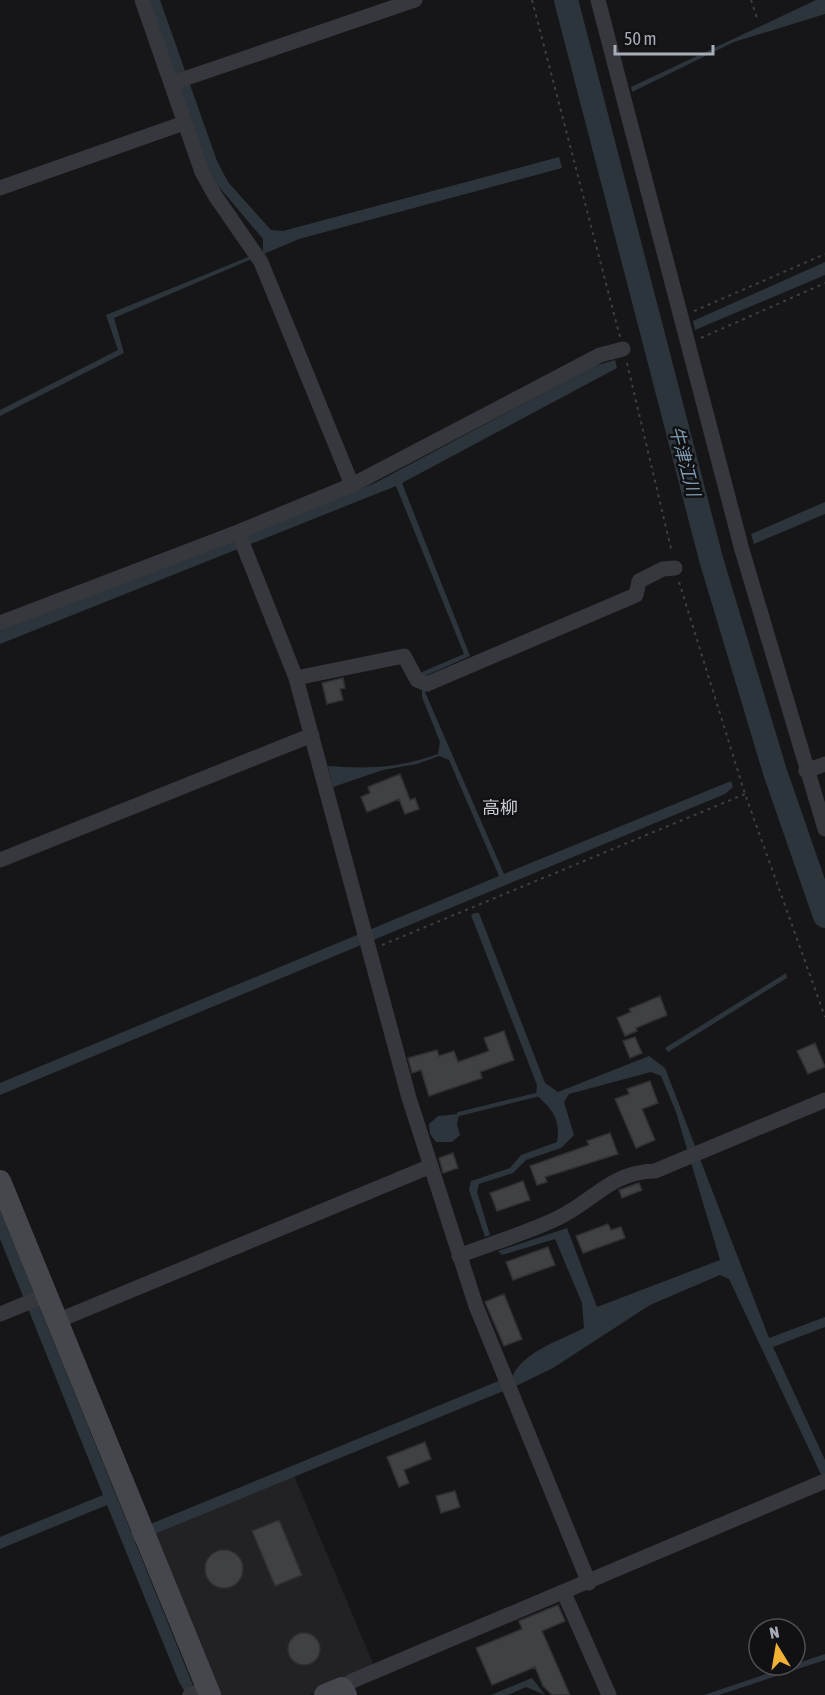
<svg xmlns="http://www.w3.org/2000/svg" width="825" height="1695" viewBox="0 0 825 1695" font-family="'Asap Condensed','Noto Sans JP',sans-serif">
  <style>
    .built { fill: #222225 }
    .water { fill: #2c353c }
    .lines { fill: none; stroke-linecap: round; stroke-linejoin: round }
    .stream { stroke: #2c353c; stroke-width: 4 }
    .river { stroke: #2c353c; stroke-width: 24 }
    .building { fill: #404145; stroke: #303034; stroke-width: 1.5 }
    .path { stroke: #3d3f44; stroke-width: 2; stroke-dasharray: 3 4.5; stroke-linecap: butt }
    .street { stroke: #37383d; stroke-width: 15 }
    .secondary { stroke: #45474d; stroke-width: 22 }
    .labels { text-anchor: middle; dominant-baseline: central; stroke-width: 5; stroke-linejoin: round; paint-order: stroke }
    .water-label { font-size: 18px; font-style: italic; fill: #7f9bb3; stroke: #111113 }
    .neighbourhood-label { font-size: 18px; fill: #c9ccd4; stroke: #111113 }
  </style>
  <rect width="100%" height="100%" fill="#161618"/>
  <path class="built" d="M292 1471 375 1668 310 1695H219L149 1531Z"/>
  <path class="water" d="M149 0H160L217 161 228 182 271 230 283 231 559 157 562 168 299 239 114 318 124 353 0 416V410L118 350 106 315 263 251V239L220 188 207 167Z
    M816 0H825V14L734 42 632 92 631 87Z
    M825 262V275L695 330 693 321Z
    M615 360 617 368 402 483 470 656 425 676V692L504 874 731 781 733 787 725 794 0 1095V1083L499 876 449 760 439 756 417 764 383 770 333 787 328 766C369 769 399 768 438 754L440 742 422 697V672L464 654 396 486 0 644V631L375 483 594 366Z
    M825 502V514L754 544 751 534Z
    M475 913H479L545 1083 558 1092 649 1056 665 1068 769 1338 825 1317V1327L773 1347 825 1460V1483L729 1279 720 1275 650 1305 553 1368 518 1385 135 1542 197 1695H187L179 1682 107 1505 0 1549V1537L103 1495 0 1239V1210L131 1532 513 1375C525 1351 561 1340 584 1328L582 1303 555 1239 502 1255 498 1251 567 1228 597 1307 720 1260 676 1112 661 1076 651 1072 569 1094 564 1102 574 1135 561 1148 526 1160 513 1173 479 1184 477 1192 490 1235 485 1237 469 1190 471 1181 510 1168 521 1155 557 1142C561 1120 552 1108 536 1095L537 1085 471 915Z
    M786 973 787 978 668 1052 665 1048Z
    M459 1114 457 1125 460 1135 452 1142H436L430 1134 429 1124 438 1116Z
    M825 1654V1660L719 1695H704Z
    M532 1678 545 1695 526 1687 508 1695H491Z"/>
  <g class="lines">
    <path class="stream" d="M459 1114 536 1095"/>
    <path class="river" d="M566 0 711 559 775 772 825 916"/>
  </g>
  <path class="building" d="M343 678 345 688 340 689 343 700 327 704 322 683Z
    M400 774 410 800 415 798 419 809 405 814 399 799 367 812 361 797 370 793 368 787Z
    M660 996 667 1015 636 1028 637 1031 625 1036 617 1018 631 1012 629 1009Z
    M504 1031 514 1060 480 1072 482 1078 429 1096 421 1070 412 1073 408 1058 437 1050 439 1056 454 1051 458 1062 489 1051 484 1038Z
    M635 1037 642 1053 630 1058 623 1041Z
    M815 1043 825 1067 808 1074 797 1051Z
    M650 1081 658 1103 642 1109 655 1140 636 1148 615 1099 629 1094 627 1089Z
    M610 1133 618 1154 545 1177 547 1182 537 1185 530 1166 589 1145 587 1141Z
    M453 1153 458 1168 443 1173 439 1158Z
    M523 1181 530 1200 497 1211 490 1193Z
    M639 1183 642 1190 622 1198 619 1190Z
    M608 1224 611 1230 621 1227 625 1238 583 1253 576 1236Z
    M548 1247 555 1265 513 1280 506 1262Z
    M504 1294 522 1339 504 1346 485 1302Z
    M425 1442 431 1459 404 1470 409 1483 399 1487 387 1457Z
    M455 1491 460 1507 441 1513 436 1496Z
    M279 1520 302 1575 275 1586 252 1531Z
    M205 1569a19 19 0 1 1 38 0a19 19 0 1 1-38 0Z
    M558 1605 565 1621 542 1631 570 1695H552L543 1686 535 1667 492 1685 476 1648 522 1629 519 1621Z
    M288 1649a16 16 0 1 1 32 0a16 16 0 1 1-32 0Z"/>
  <g class="lines">
    <path class="path" d="M532 0 620 337
      M751 0 757 18
      M694 311 825 254
      M701 338 825 283
      M627 363 672 553
      M679 582 745 794 825 1017
      M382 945 745 794"/>
    <path class="street" d="M142 0 202 172 216 197 261 262 352 485
      M598 0 742 550 825 829
      M172 83 415 0
      M0 188 184 123
      M238 532 296 678 409 1098 476 1306 589 1583
      M0 623 238 532 352 485 600 355 623 349
      M296 678 404 656 417 680 427 684 636 595 639 581 663 569 675 568
      M806 771 825 764
      M0 860 312 735
      M459 1256C492 1243 527 1233 558 1218 595 1200 611 1172 655 1171L825 1100
      M0 1314 47 1295
      M57 1321 431 1166
      M564 1593 609 1695
      M342 1688 352 1681 825 1481
      M190 1695 208 1688"/>
    <path class="secondary" d="M0 1181 210 1695
      M325 1695 342 1688 346 1695"/>
  </g>
  <g class="labels">
    <g class="water-label">
      <text transform="translate(685 461) rotate(75)">牛津江川</text>
    </g>
    <g class="neighbourhood-label">
      <text x="500" y="807">高柳</text>
    </g>
  </g>
  <g transform="translate(777 1647) rotate(349)"><circle r="28" fill="#111113" stroke="#4d4f55" stroke-width="1.5"/>
  <path d="M0-4.5L10 22L0 15L-10 22Z" fill="#f2b134"/>
  <text y="-9" font-size="16" font-weight="bold" text-anchor="middle" fill="#a8adb8">N</text>
  </g>
  <path d="M615 45v9h98v-9" fill="none" stroke="#a8adb8" stroke-width="3"/>
  <text x="624" y="45" font-size="18" fill="#a8adb8" stroke="#111113" stroke-width="4.5" paint-order="stroke">50 m</text>
</svg>
